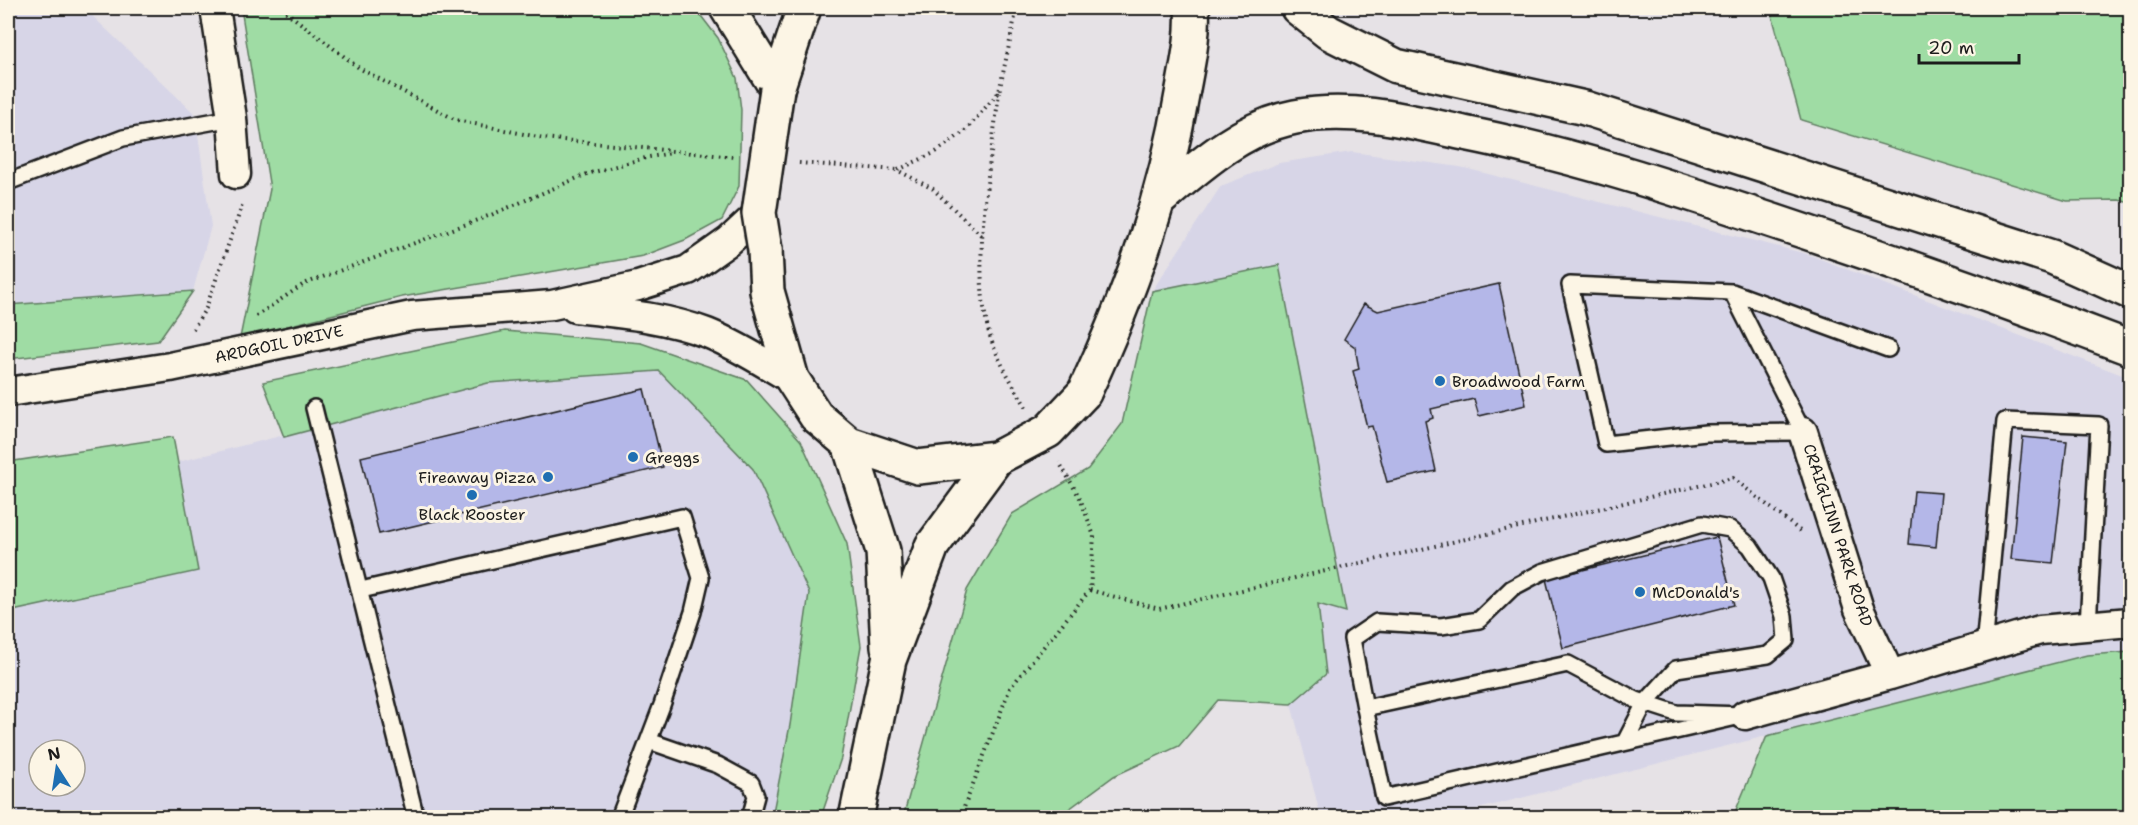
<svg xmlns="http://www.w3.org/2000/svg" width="2138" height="825" viewBox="0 0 2138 825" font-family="'Shantell Sans',sans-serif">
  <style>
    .built { fill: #d7d5e7; fill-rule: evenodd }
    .green { fill: #9fdca4; stroke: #5e7c60; stroke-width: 1.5 }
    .building { fill: #b4b7e8; stroke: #1c1c1c; stroke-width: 1.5 }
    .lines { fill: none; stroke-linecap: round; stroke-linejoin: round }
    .service-casing { stroke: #1c1c1c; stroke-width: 20 }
    .minor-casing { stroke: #1c1c1c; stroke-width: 33 }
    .secondary-casing { stroke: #1c1c1c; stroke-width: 38 }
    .path { stroke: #1c1c1c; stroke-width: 4; stroke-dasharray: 1.5 4.5; stroke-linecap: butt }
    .service { stroke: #fcf5e5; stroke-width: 15 }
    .minor { stroke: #fcf5e5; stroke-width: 28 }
    .secondary { stroke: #fcf5e5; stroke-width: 33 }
    .secondary-bridge-casing { stroke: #1c1c1c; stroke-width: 38; stroke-linecap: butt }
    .secondary-bridge { stroke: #fcf5e5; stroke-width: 33 }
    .poi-dot { fill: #1f6fb2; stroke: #fcf5e5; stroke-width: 2 }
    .labels { text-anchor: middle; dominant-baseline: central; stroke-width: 6; stroke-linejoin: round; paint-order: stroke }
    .street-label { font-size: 16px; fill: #1c1c1c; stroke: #fcf5e5 }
    .poi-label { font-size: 16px; fill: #1c1c1c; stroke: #fcf5e5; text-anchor: start }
  </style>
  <rect width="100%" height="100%" fill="#e6e2e6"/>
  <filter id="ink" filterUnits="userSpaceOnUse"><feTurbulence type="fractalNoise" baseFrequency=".0167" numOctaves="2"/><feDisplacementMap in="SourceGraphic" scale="12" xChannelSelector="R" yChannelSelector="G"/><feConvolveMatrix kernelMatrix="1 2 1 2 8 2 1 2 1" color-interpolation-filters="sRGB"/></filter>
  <g filter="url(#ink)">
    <path class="built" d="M8 8H84L195 114 211 226 193 291 8 305Z
      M1352 152 1460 167 1807 254 2130 378V652L2087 655 1446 817H1321L1291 704 1326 674 1318 604 1346 611 1279 266 1152 291 1221 186 1279 163Z
      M659 371 753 469 809 593 790 725 772 818 8 817V612L198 571 178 462 488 383ZM39 750H75V786H39Z"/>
    <path class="green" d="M241 8H695L718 38 737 78 741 110 739 186 722 220 685 240 643 256 402 297 240 338 270 189Z
      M1770 8H2130V203L2119 200 2067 201 1801 120Z
      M1279 265 1346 612 1318 604 1326 674 1291 704 1218 700 1179 746 1114 776 1058 817H903L967 590 1012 514 1088 469 1122 424 1152 291Z
      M193 291 158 341 8 359V305Z
      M505 331 641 343 747 380 801 441 847 544 861 646 841 758 821 817H772L790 725 809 593 753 469 659 371 488 383 284 437 263 382Z
      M173 437 198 571 8 612V462Z
      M2130 652V817H1733L1767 736 2087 655Z"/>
    <path class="building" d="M1499 284 1526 405 1479 416 1474 399 1431 409 1433 418 1425 421 1436 471 1387 482 1372 426 1367 427 1353 371 1359 369 1355 347 1344 339 1364 304 1378 311Z
      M644 389 663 467 379 534 361 457Z
      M2023 437 2067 441 2053 563 2011 559Z
      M1914 491 1941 493 1936 547 1909 544Z
      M2130 509V557H2125Z
      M1717 537 1734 605 1563 648 1546 579Z"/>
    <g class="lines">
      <defs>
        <path id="service" d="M8 182 123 138 232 118
          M1570 285 1732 292 1803 432 1706 433 1606 444Z
          M1732 292 1888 349
          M314 408 416 818
          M361 590 682 517 701 578 693 612 662 705 619 818
          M1984 648 2005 421 2099 425 2088 625
          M1568 664 1636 700 1676 713 1745 715 1384 798 1365 708Z
          M1365 708 1352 639 1377 622 1441 626 1479 620 1512 588 1542 572 1702 524 1730 529 1750 546 1771 578 1784 616 1786 640 1768 655 1676 669 1645 703 1625 742
          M649 741 718 765 751 783 756 796 750 818"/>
        <path id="minor" d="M215 8 232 118 236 174
          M575 308C619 313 665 317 707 333 737 345 764 363 792 379
          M8 392 170 367 412 316 552 305 638 286 688 270 729 241 759 213
          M1803 432 1859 609 1890 675 2040 630 2130 622
          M1745 715 1890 675"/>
        <path id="secondary" d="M727 8 777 89
          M1298 8 1328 32 1396 66 1585 108 2052 257 2130 292
          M777 89 804 8
          M1159 200C1199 166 1242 127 1295 117 1352 106 1409 121 1464 133 1570 154 1671 187 1773 221 1893 261 2012 303 2130 348
          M765 250 767 291 792 379 816 416 849 444 918 467 997 458
          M1084 393C1130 294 1165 198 1183 89 1188 62 1194 35 1192 8
          M849 444 883 551 888 647
          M856 818 889 660 932 546 997 458"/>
      </defs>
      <use href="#service" class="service-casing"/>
      <use href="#minor" class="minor-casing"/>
      <use href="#secondary" class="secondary-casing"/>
      <path class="path" d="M281 8 359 68 456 120 543 138 734 157
        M999 92C991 163 971 259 988 329 995 357 1012 382 1026 407
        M799 163 897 170 933 189 983 237
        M898 170 936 152 965 131 999 92 1017 8
        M256 316 304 284 491 215 587 174 649 157 672 153
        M193 329 206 308 243 203
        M1090 590 1159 609 1733 478 1800 531
        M960 818 1010 688 1090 590 1094 536 1080 498 1059 462"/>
      <use href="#service" class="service"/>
      <use href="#minor" class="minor"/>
      <use href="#secondary" class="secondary"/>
      <defs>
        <path id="secondary-bridge" d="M765 250 759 213 777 89
          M997 458 1048 431 1084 393"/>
      </defs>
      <use href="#secondary-bridge" class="secondary-bridge-casing"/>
      <use href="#secondary-bridge" class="secondary-bridge"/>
    </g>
  </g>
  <g class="poi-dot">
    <circle cx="1440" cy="381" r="6"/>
    <circle cx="633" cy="457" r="6"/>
    <circle cx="548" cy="477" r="6"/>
    <circle cx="472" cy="495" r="6"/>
    <circle cx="1640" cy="592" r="6"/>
  </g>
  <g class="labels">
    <g class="street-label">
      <text transform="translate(279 344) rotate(-12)">ARDGOIL DRIVE</text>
      <text transform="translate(1838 535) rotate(72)">CRAIGLINN PARK ROAD</text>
    </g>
    <g class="poi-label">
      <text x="1452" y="381">Broadwood Farm</text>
      <text x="645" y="457">Greggs</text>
      <text x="536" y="477" text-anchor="end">Fireaway Pizza</text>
      <text x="472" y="514" text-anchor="middle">Black Rooster</text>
      <text x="1652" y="592">McDonald's</text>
    </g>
  </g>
  <rect width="2138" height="825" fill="none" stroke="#fcf5e5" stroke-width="30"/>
  <rect x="15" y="15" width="2108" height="795" fill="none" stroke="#1c1c1c" stroke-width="2" filter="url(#ink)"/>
  <g transform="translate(57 768) rotate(348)"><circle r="28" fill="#fcf5e5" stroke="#a29e95" stroke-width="1.5"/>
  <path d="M0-4.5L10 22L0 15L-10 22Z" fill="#1f6fb2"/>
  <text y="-9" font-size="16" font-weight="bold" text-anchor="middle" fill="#1c1c1c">N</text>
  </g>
  <path d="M1919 54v9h100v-9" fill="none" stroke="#1c1c1c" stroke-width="3"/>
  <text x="1928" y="54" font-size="18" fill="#1c1c1c" stroke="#fcf5e5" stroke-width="4.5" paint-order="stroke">20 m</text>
</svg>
